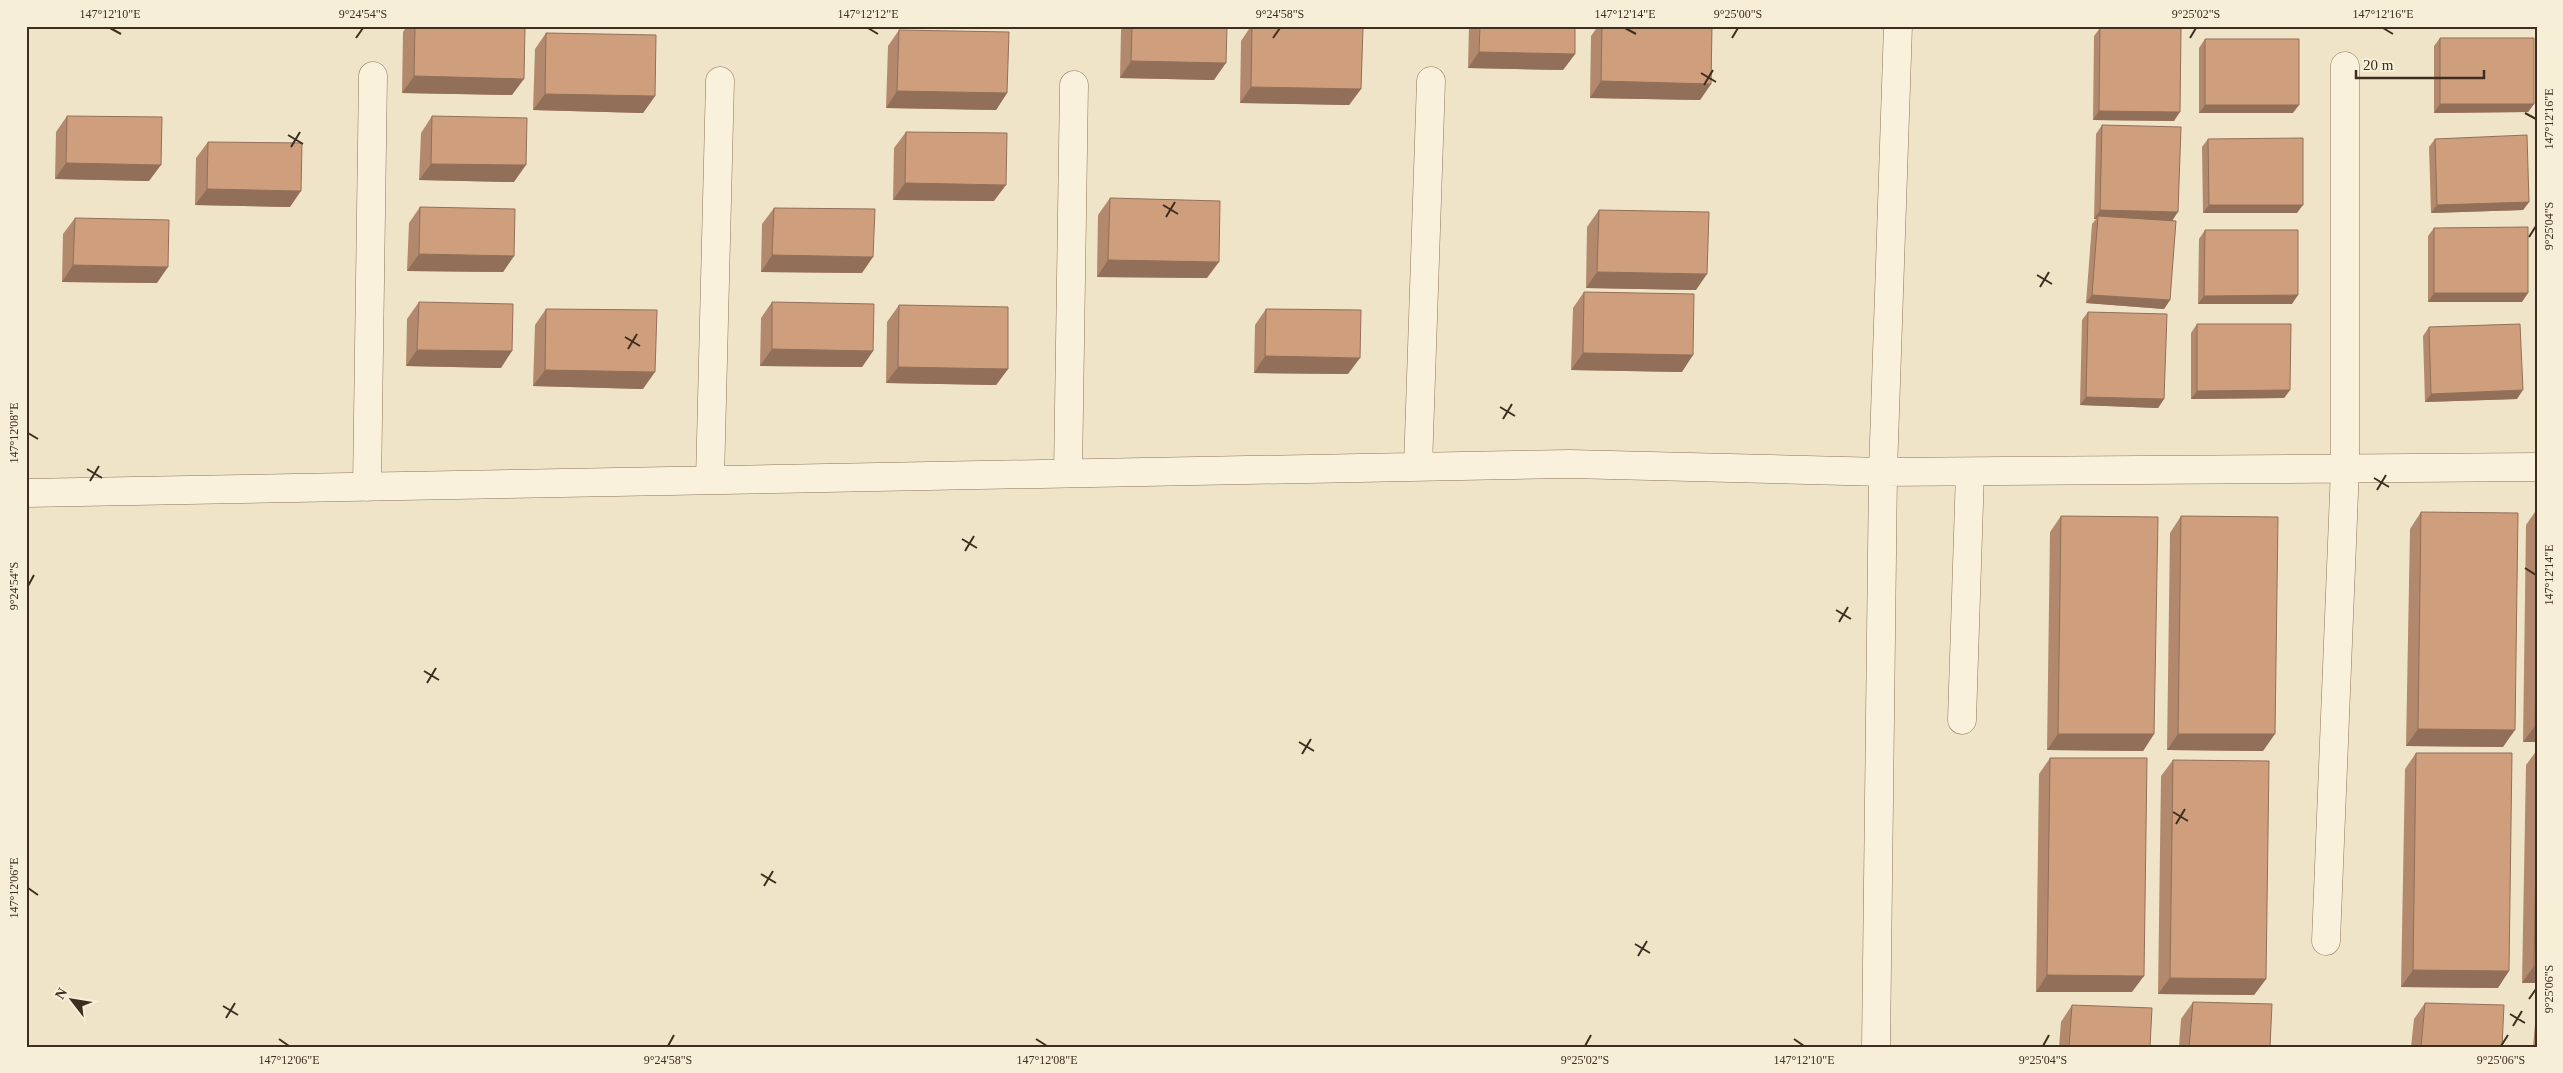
<svg xmlns="http://www.w3.org/2000/svg" width="2563" height="1073" viewBox="0 0 2563 1073" font-family="Georgia,serif">
  <style>
    .lines { fill: none; stroke-linecap: round; stroke-linejoin: round }
    .minor-casing { stroke: #8d765c; stroke-width: 29 }
    .minor { stroke: #faf1dc; stroke-width: 28 }
    .wall { fill: #b2896c }
    .shaded-wall { fill: #916f58 }
    .building { fill: #cf9f7d; stroke: #916f58 }
    .ticks { fill: none; stroke: #3d2e20; stroke-width: 2 }
    .neatline { fill: none; stroke: #3d2e20; stroke-width: 2 }
    .ticks-label { font-size: 12px; text-anchor: middle; fill: #3d2e20 }
  </style>
  <rect width="100%" height="100%" fill="#f0e4c8"/>
  <g class="lines">
    <defs>
      <path id="minor" d="M1418 467 1431 81
        M1068 473 1074 85
        M710 480 720 81
        M367 487 373 76
        M26 493 1570 464 1883 472 2537 467
        M1962 720 1970 472
        M2326 941 2345 468V66
        M1876 1047 1883 472 1898 26"/>
    </defs>
    <use href="#minor" class="minor-casing"/>
    <use href="#minor" class="minor"/>
  </g>
  <path class="wall" d="M407 26H525L512 95 402 93 403 32Z
    M1124 26H1227L1214 80 1120 78 1121 30Z
    M1251 26H1309L1361 89 1349 105 1240 103 1241 41Z
    M1469 26H1575V54L1563 70 1468 68Z
    M1598 26H1712L1711 84 1700 100 1590 98 1591 36Z
    M2100 28 2174 121 2093 120 2094 36Z
    M899 30 1007 93 996 110 886 108 888 46Z
    M546 33 655 96 643 113 533 110 535 49Z
    M2440 38 2534 104 2528 112 2434 113V46Z
    M2205 39 2293 113H2199V48Z
    M67 116 149 181 55 179 56 132Z
    M432 116 514 182 419 180 421 133Z
    M2102 125 2173 221 2170 300 2164 309 2086 303 2092 224 2096 219H2094L2096 134Z
    M906 132 994 201 893 200 894 148Z
    M2208 139 2297 213H2203L2202 147Z
    M2435 139 2529 202 2523 210 2431 213 2429 147Z
    M208 142 290 207 195 205 196 158Z
    M1110 198 1207 278 1097 277 1098 215Z
    M420 207 514 256 503 272 407 271 409 223Z
    M774 208 862 273 761 272 762 224Z
    M1599 210 1696 290 1586 288 1587 227Z
    M75 218 157 283 62 282 63 234Z
    M2434 228 2522 302H2428V236Z
    M2205 230 2292 304H2198L2199 239Z
    M1584 292 1682 372 1571 370 1573 308Z
    M419 302 501 368 406 366 407 319Z
    M772 302 873 351 862 367 760 366 761 318Z
    M899 305 1008 369 996 385 886 383 887 322Z
    M546 309 643 389 533 386 535 325Z
    M1266 309 1348 374 1254 373 1255 325Z
    M2088 312 2164 399 2158 408 2080 405 2082 320Z
    M2197 324 2290 390 2284 398 2191 399V333Z
    M2429 327 2517 399 2425 402 2423 336Z
    M2537 509V742H2523L2526 525Z
    M2421 512 2503 747 2406 746 2410 529Z
    M2061 516 2154 734 2143 751 2047 750 2050 532Z
    M2181 516 2263 751 2167 750 2170 533Z
    M2537 750V983H2522L2526 765Z
    M2416 753 2498 988 2401 987 2405 769Z
    M2050 758 2132 992H2036L2039 774Z
    M2173 760 2266 979 2254 995 2158 994 2161 776Z
    M2193 1002 2270 1047H2179L2181 1019Z
    M2425 1003 2502 1047H2411L2414 1019Z
    M2072 1005 2150 1047H2059L2061 1022Z
    M2537 1011V1047H2533L2536 1012Z"/>
  <path class="shaded-wall" d="M1479 52 1575 54 1563 70 1468 68Z
    M1131 61 1226 63 1214 80 1120 78Z
    M414 76 524 79 512 95 402 93Z
    M1601 81 1711 84 1700 100 1590 98Z
    M1251 87 1361 89 1349 105 1240 103Z
    M897 91 1007 93 996 110 886 108Z
    M545 94 655 96 643 113 533 110Z
    M2440 104H2534L2528 112 2434 113Z
    M2205 105H2299L2293 113H2199Z
    M2099 111 2180 112 2174 121 2093 120Z
    M66 163 161 165 149 181 55 179Z
    M431 164 526 165 514 182 419 180Z
    M905 183 1006 185 994 201 893 200Z
    M207 189 301 191 290 207 195 205Z
    M2529 202 2523 210 2431 213 2437 205Z
    M2209 205H2303L2297 213H2203Z
    M2100 210 2178 212 2172 221 2098 216 2096 219H2094Z
    M419 254 514 256 503 272 407 271Z
    M772 255 873 257 862 273 761 272Z
    M1108 260 1219 262 1207 278 1097 277Z
    M73 265 168 267 157 283 62 282Z
    M1597 272 1707 274 1696 290 1586 288Z
    M2434 293H2528L2522 302H2428Z
    M2092 295 2170 300 2164 309 2086 303Z
    M2298 295 2292 304H2198L2204 296Z
    M772 349 873 351 862 367 760 366Z
    M417 350 512 351 501 368 406 366Z
    M1583 353 1693 355 1682 372 1571 370Z
    M1265 356 1360 358 1348 374 1254 373Z
    M898 367 1008 369 996 385 886 383Z
    M545 370 655 372 643 389 533 386Z
    M2290 390 2284 398 2191 399 2197 391Z
    M2523 390 2517 399 2425 402 2431 394Z
    M2086 397 2164 399 2158 408 2080 405Z
    M2535 726H2537V742H2523Z
    M2418 729 2515 730 2503 747 2406 746Z
    M2058 734H2154L2143 751 2047 750Z
    M2178 734H2275L2263 751 2167 750Z
    M2534 966H2537V983H2522Z
    M2413 970 2509 971 2498 988 2401 987Z
    M2047 975 2144 976 2132 992H2036Z
    M2170 978 2266 979 2254 995 2158 994Z"/>
  <path class="building" d="M415 26H525L524 79 414 76Z
    M1132 26H1227L1226 63 1131 61Z
    M1252 26H1309L1363 28 1361 89 1251 87Z
    M1480 26H1575V54L1479 52Z
    M1602 26H1712L1711 84 1601 81Z
    M2100 28H2181L2180 112 2099 111Z
    M899 30 1009 32 1007 93 897 91Z
    M546 33 656 35 655 96 545 94Z
    M2440 38H2534V104H2440Z
    M2205 39H2299V105H2205Z
    M67 116 162 117 161 165 66 163Z
    M432 116 527 118 526 165 431 164Z
    M2102 125 2181 127 2178 212 2100 210Z
    M906 132 1007 133 1006 185 905 183Z
    M2527 135 2529 202 2437 205 2435 139Z
    M2303 138V205H2209L2208 139Z
    M208 142 302 143 301 191 207 189Z
    M1110 198 1220 201 1219 262 1108 260Z
    M420 207 515 209 514 256 419 254Z
    M774 208 875 209 873 257 772 255Z
    M1599 210 1709 212 1707 274 1597 272Z
    M2098 216 2176 221 2170 300 2092 295Z
    M75 218 169 220 168 267 73 265Z
    M2528 227V293H2434V228Z
    M2205 230H2298V295L2204 296Z
    M1584 292 1694 294 1693 355 1583 353Z
    M419 302 513 304 512 351 417 350Z
    M772 302 874 304 873 351 772 349Z
    M899 305 1008 307V369L898 367Z
    M546 309 657 310 655 372 545 370Z
    M1266 309 1361 310 1360 358 1265 356Z
    M2088 312 2167 314 2164 399 2086 397Z
    M2197 324H2291L2290 390 2197 391Z
    M2520 324 2523 390 2431 394 2429 327Z
    M2421 512 2518 513 2515 730 2418 729Z
    M2061 516 2158 517 2154 734H2058Z
    M2181 516 2278 517 2275 734H2178Z
    M2537 576V726H2535Z
    M2416 753H2512L2509 971 2413 970Z
    M2050 758H2147L2144 976 2047 975Z
    M2173 760 2269 761 2266 979 2170 978Z
    M2537 789V966H2534Z
    M2193 1002 2272 1004 2270 1047H2189Z
    M2425 1003 2504 1005 2502 1047H2421Z
    M2072 1005 2152 1008 2150 1047H2069Z"/>
  <path class="ticks" d="M110 28 121 34M868 28 878 34M1625 28 1636 34M2383 28 2393 34M356 38 363 28M1273 38 1280 28M1732 38 1738 28M2190 38 2196 28M1701 73 1716 82M1704 85 1713 70M2525 113 2536 119M288 135 303 144M291 147 300 132M1163 205 1178 214M1166 217 1175 202M2529 237 2536 226M2037 275 2052 284M2040 287 2049 272M625 337 640 346M628 349 637 334M1500 407 1515 416M1503 419 1512 404M28 433 38 439M87 469 102 478M2374 478 2389 487M90 481 99 466M2377 490 2386 475M962 539 977 548M965 551 974 536M2525 568 2536 575M28 586 34 575M1836 610 1851 619M1839 622 1848 607M424 671 439 680M427 683 436 668M1299 742 1314 751M1302 754 1311 739M2173 812 2188 821M2176 824 2185 809M761 874 776 883M764 886 773 871M28 888 38 895M1635 944 1650 953M1638 956 1647 941M2529 999 2536 989M223 1006 238 1015M2510 1014 2525 1023M226 1018 235 1003M2513 1026 2522 1011M279 1039 289 1046M1036 1039 1047 1046M1794 1039 1804 1046M668 1046 674 1035M1585 1046 1591 1035M2043 1046 2049 1035M2501 1046 2508 1035"/>
  <rect width="2563" height="1073" fill="none" stroke="#f7eed8" stroke-width="55"/>
  <g transform="translate(72 1000) rotate(301)" stroke="#f7eed8" stroke-width="4" paint-order="stroke">
  <path d="M0-4L9 19L0 12L-9 19Z" fill="#3d2e20"/>
  <text y="-8" font-size="14" font-weight="bold" text-anchor="middle" fill="#3d2e20">N</text>
  </g>
  <path d="M2356 70v8h128v-8" fill="none" stroke="#3d2e20" stroke-width="2.5"/>
  <text x="2363" y="70" font-size="15" fill="#3d2e20" stroke="#f7eed8" stroke-width="4" paint-order="stroke">20 m</text>
  <rect x="28" y="28" width="2508" height="1018" class="neatline"/>
  <g class="ticks-label">
    <text x="110" y="18">147°12'10"E</text>
    <text x="363" y="18">9°24'54"S</text>
    <text x="868" y="18">147°12'12"E</text>
    <text x="1280" y="18">9°24'58"S</text>
    <text x="1625" y="18">147°12'14"E</text>
    <text x="1738" y="18">9°25'00"S</text>
    <text x="2196" y="18">9°25'02"S</text>
    <text x="2383" y="18">147°12'16"E</text>
    <text transform="translate(2549 119) rotate(-90)" y="4">147°12'16"E</text>
    <text transform="translate(2549 226) rotate(-90)" y="4">9°25'04"S</text>
    <text transform="translate(14 433) rotate(-90)" y="4">147°12'08"E</text>
    <text transform="translate(2549 575) rotate(-90)" y="4">147°12'14"E</text>
    <text transform="translate(14 586) rotate(-90)" y="4">9°24'54"S</text>
    <text transform="translate(14 888) rotate(-90)" y="4">147°12'06"E</text>
    <text transform="translate(2549 989) rotate(-90)" y="4">9°25'06"S</text>
    <text x="289" y="1064">147°12'06"E</text>
    <text x="668" y="1064">9°24'58"S</text>
    <text x="1047" y="1064">147°12'08"E</text>
    <text x="1585" y="1064">9°25'02"S</text>
    <text x="1804" y="1064">147°12'10"E</text>
    <text x="2043" y="1064">9°25'04"S</text>
    <text x="2501" y="1064">9°25'06"S</text>
  </g>
</svg>
